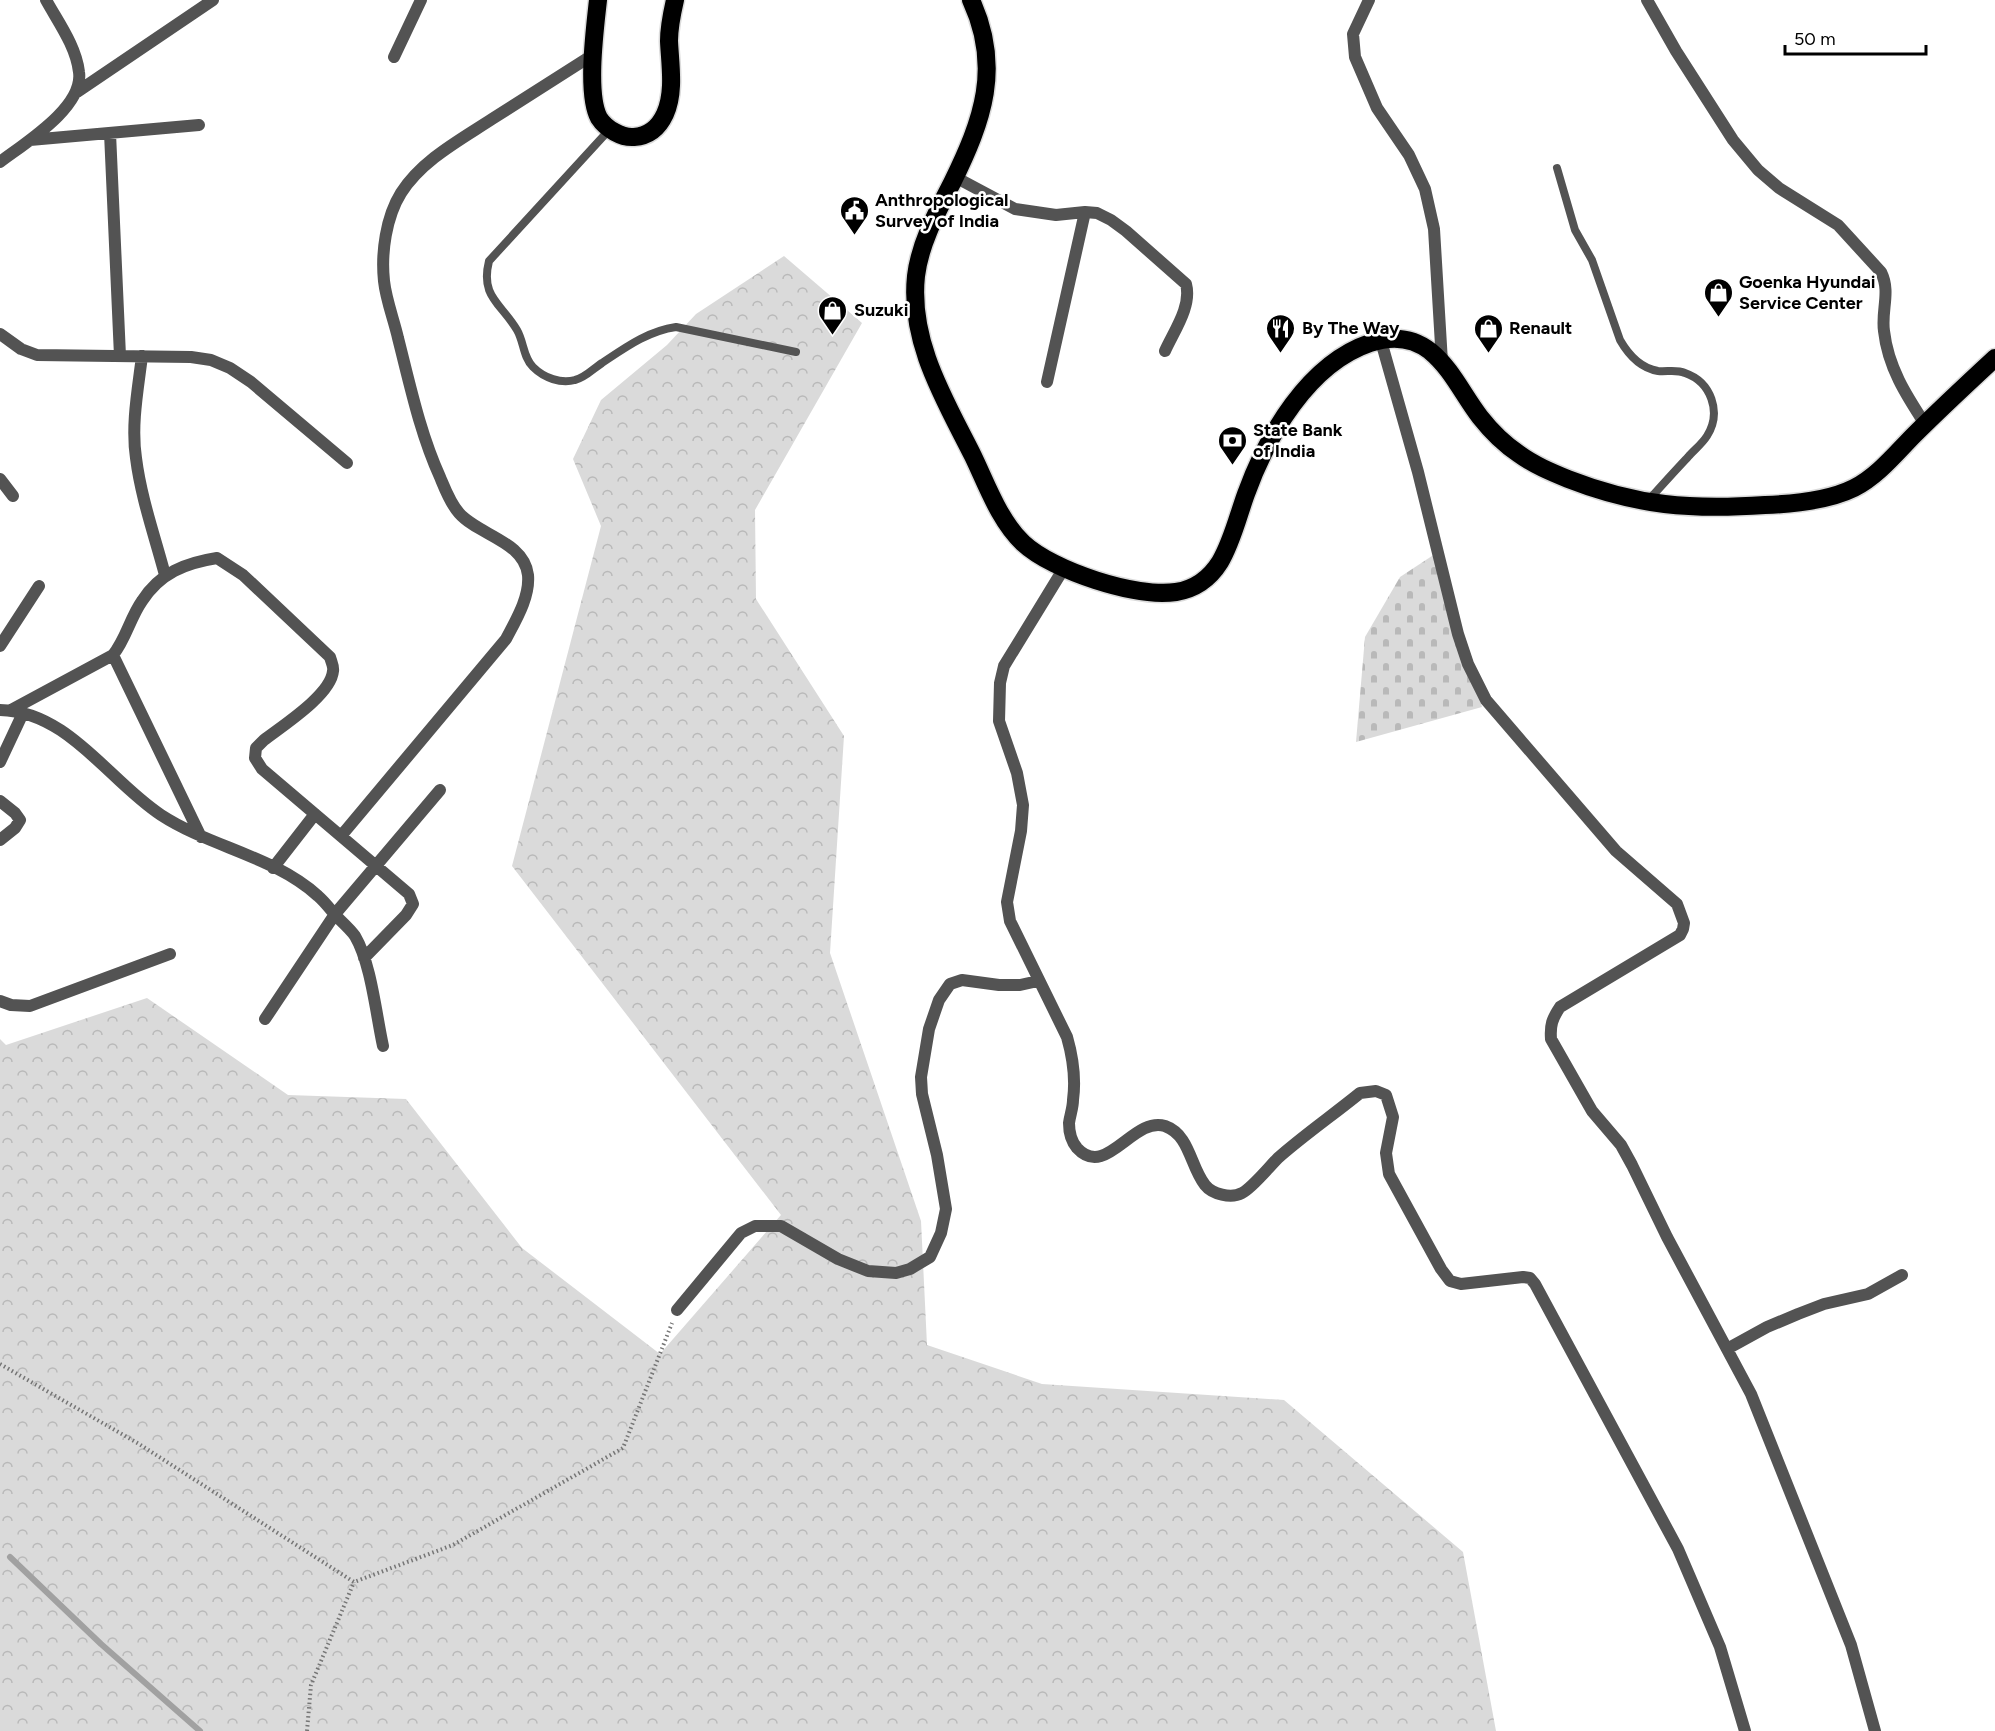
<svg xmlns="http://www.w3.org/2000/svg" width="1995" height="1731" viewBox="0 0 1995 1731" font-family="Figtree,sans-serif">
  <style>
    .forest { fill: url(#forest-crowns) }
    .cemetery { fill: url(#cemetery-stones) }
    .lines { fill: none; stroke-linecap: round; stroke-linejoin: round }
    .stream { stroke: #a1a1a1; stroke-width: 6 }
    .highway-casing { stroke: #dbdbdb; stroke-width: 21 }
    .path { stroke: #757575; stroke-width: 4; stroke-dasharray: 1.5 3; stroke-linecap: butt }
    .lane { stroke: #535353; stroke-width: 8 }
    .street { stroke: #535353; stroke-width: 12 }
    .highway { stroke: #000; stroke-width: 18 }
    .labels { text-anchor: middle; dominant-baseline: central; stroke-width: 5; stroke-linejoin: round; paint-order: stroke }
    .poi-label { font-size: 18px; font-weight: bold; fill: #000; stroke: #fff; text-anchor: start }
  </style>
  <defs>
    <pattern id="forest-crowns" width="20" height="18" patternUnits="userSpaceOnUse" patternTransform="scale(1.5)"><rect width="20" height="18" fill="#dadada"/><path d="M2 6a3 3 0 1 1 6 0M12 15a3 3 0 1 1 6 0" fill="none" stroke="#b9b9b9"/></pattern>
    <pattern id="cemetery-stones" width="16" height="16" patternUnits="userSpaceOnUse" patternTransform="scale(1.5)"><rect width="16" height="16" fill="#dadada"/><path d="M2 7V4a2 2 0 0 1 4 0v3zM10 15v-3a2 2 0 0 1 4 0v3z" fill="#b9b9b9"/></pattern>
  </defs>
  <rect width="100%" height="100%" fill="#fff"/>
  <path class="forest" d="M784 256 862 323 755 510 756 599 844 736 830 953 921 1221 927 1345 1042 1384 1284 1400 1463 1552 1496 1731H0V1039L6 1045 147 998 288 1095 406 1099 522 1248 660 1354 781 1215 512 866 601 526 573 459 601 400 667 345 696 314Z"/>
  <path class="cemetery" d="M1441 553 1482 707 1356 742 1365 637 1400 577 1435 554Z"/>
  <g class="lines">
    <path class="stream" d="M10 1557 101 1644 200 1731"/>
    <defs>
      <path id="highway" d="M598 0C595 28 586 94 599 118 606 129 622 138 634 137 650 136 659 127 665 114 675 92 670 64 669 41 669 27 672 13 675 0
        M971 0C1002 67 983 120 952 183 937 212 920 243 916 276 909 342 945 400 973 456 987 485 999 520 1023 543 1053 571 1136 598 1176 592 1195 589 1210 578 1220 562 1232 542 1238 516 1246 494 1267 436 1308 364 1370 343 1391 336 1412 337 1430 351 1452 369 1463 395 1480 417 1491 431 1504 444 1519 454 1534 465 1551 472 1568 479 1637 506 1691 510 1765 505 1793 504 1828 501 1854 488 1878 476 1897 452 1915 434 1941 408 1968 383 1995 358"/>
    </defs>
    <use href="#highway" class="highway-casing"/>
    <path class="path" d="M0 1364 139 1444 354 1582 453 1545 623 1448 672 1323
      M307 1731 311 1685 354 1582"/>
    <path class="lane" d="M610 129 489 261C480 297 501 303 517 330 524 342 523 357 533 367 544 378 561 384 575 380 585 378 594 368 602 363 626 347 648 331 676 327L796 352
      M1557 168 1575 230 1592 260 1620 340C1628 354 1640 368 1658 371 1667 372 1676 369 1685 373 1711 382 1722 412 1707 436 1702 444 1694 450 1688 457 1675 471 1661 486 1648 501"/>
    <path class="street" d="M1369 0 1353 34 1355 57 1377 108 1409 155 1425 189 1434 229 1442 362
      M1647 0 1676 51 1733 140 1758 170 1779 188 1838 225 1881 272C1891 292 1881 310 1884 331 1888 367 1906 395 1925 424
      M394 57 421 0
      M77 92 213 0
      M110 133 120 356
      M30 140 199 125
      M0 162C25 143 84 107 79 72 76 46 58 22 46 0
      M955 177 1015 209 1056 215 1085 212 1097 213 1111 220 1126 231 1186 284C1192 306 1174 331 1165 351
      M0 334 21 349 37 355 191 357 211 360 230 368 251 382 347 463
      M1381 341 1418 472 1458 634 1468 664 1486 700 1616 851 1677 904 1684 923 1683 929 1680 935 1560 1007C1552 1019 1550 1025 1551 1039L1592 1111 1621 1145 1632 1165 1667 1237 1751 1394 1851 1645 1875 1731
      M142 356C138 389 131 425 136 458 141 498 155 537 165 575
      M1047 382 1085 212
      M0 479 13 496
      M1064 568 1004 666 1000 683 999 721 1017 773 1023 805 1021 831 1007 902 1010 921 1067 1037C1073 1058 1076 1078 1073 1100 1073 1108 1070 1115 1069 1123 1069 1132 1071 1141 1077 1148 1106 1180 1133 1116 1165 1126 1190 1135 1190 1166 1205 1185 1212 1194 1231 1199 1242 1193 1252 1188 1269 1167 1278 1158 1304 1135 1333 1115 1360 1093L1376 1091 1386 1095 1393 1117 1386 1153 1389 1174 1441 1269 1450 1281 1461 1284 1523 1277 1530 1278 1535 1284 1678 1549 1720 1647 1745 1731
      M0 646 39 586
      M113 655 201 837
      M0 710C68 711 109 781 161 815 210 847 274 856 318 896 325 902 330 909 336 916 342 922 350 929 355 936 371 963 376 1014 383 1046
      M11 710 113 655C126 639 130 618 142 601 160 573 185 563 217 558L243 575 330 657C331 661 334 667 333 671 331 695 282 726 264 740L256 748 255 758 262 769 409 894 413 904 406 915 364 958
      M0 762 23 713
      M0 801 15 813 20 820 15 828 0 840
      M341 836 506 639C516 620 530 597 528 575 524 541 478 535 459 513 450 503 445 489 440 477 420 433 410 385 398 338 394 320 386 300 384 281 381 253 386 217 401 193 422 160 460 140 492 119 525 98 558 77 591 56
      M273 868 315 814
      M0 1001 11 1005 30 1006 170 954
      M265 1019 335 914 440 790
      M677 1310 741 1233 755 1226H781L838 1259 868 1271 896 1273 910 1269 930 1257 941 1233 946 1209 937 1155 922 1094 921 1077 929 1029 939 1000 950 984 962 980 999 985H1020L1038 981
      M1727 1349 1767 1327 1798 1314 1824 1304 1868 1294 1902 1275"/>
    <use href="#highway" class="highway"/>
  </g>
  <defs>
    <symbol id="civic-pin" viewBox="-11 -11 22 30"><path d="M0 17L-7.5 6A9.5 9.5 0 1 1 7.5 6Z" fill="#000" stroke="#fff"/><path d="M-.6-6.5H3V-4.5H.6V-3L4-1V1h2V6H-6V1h2V-1L-.6-3ZM-1.2 2.5V6h2.4V2.5Z" fill="#fff"/></symbol>
    <symbol id="shop-pin" viewBox="-11 -11 22 30"><path d="M0 17L-7.5 6A9.5 9.5 0 1 1 7.5 6Z" fill="#000" stroke="#fff"/><path d="M-5-2.5h2.3a2.7 3.5 0 0 1 5.4 0H5L5.5 6h-11ZM-1.5-2.5h3a1.5 2.3 0 0 0-3 0Z" fill="#fff"/></symbol>
    <symbol id="restaurant-pin" viewBox="-11 -11 22 30"><path d="M0 17L-7.5 6A9.5 9.5 0 1 1 7.5 6Z" fill="#000" stroke="#fff"/><path d="M-5-6h1v4h1v-4h1v4h1v-4h1v5L-1.5 .5V6h-2V.5L-5-1ZM5-6V6H3V1.5H1.5Q1.5-4 5-6Z" fill="#fff"/></symbol>
    <symbol id="bank-pin" viewBox="-11 -11 22 30"><path d="M0 17L-7.5 6A9.5 9.5 0 1 1 7.5 6Z" fill="#000" stroke="#fff"/><path d="M-6-4H6V4H-6ZM0-2.3a2.3 2.3 0 1 0 0 4.6a2.3 2.3 0 1 0 0-4.6Z" fill="#fff"/></symbol>
  </defs>
  <g fill-rule="evenodd">
    <use href="#civic-pin" x="838" y="194" width="33" height="45"/>
    <use href="#shop-pin" x="1702" y="276" width="33" height="45"/>
    <use href="#shop-pin" x="816" y="294" width="33" height="45"/>
    <use href="#restaurant-pin" x="1264" y="312" width="33" height="45"/>
    <use href="#shop-pin" x="1472" y="312" width="33" height="45"/>
    <use href="#bank-pin" x="1216" y="424" width="33" height="45"/>
  </g>
  <g class="labels">
    <g class="poi-label">
      <text x="875" y="200">Anthropological<tspan x="875" dy="21">Survey of India</tspan></text>
      <text x="1739" y="282">Goenka Hyundai<tspan x="1739" dy="21">Service Center</tspan></text>
      <text x="854" y="310">Suzuki</text>
      <text x="1302" y="328">By The Way</text>
      <text x="1509" y="328">Renault</text>
      <text x="1253" y="430">State Bank<tspan x="1253" dy="21">of India</tspan></text>
    </g>
  </g>
  <path d="M1785 45v9h141v-9" fill="none" stroke="#000000" stroke-width="3"/>
  <text x="1794" y="45" font-size="18" fill="#000000" stroke="#ffffff" stroke-width="4.5" paint-order="stroke">50 m</text>
</svg>
